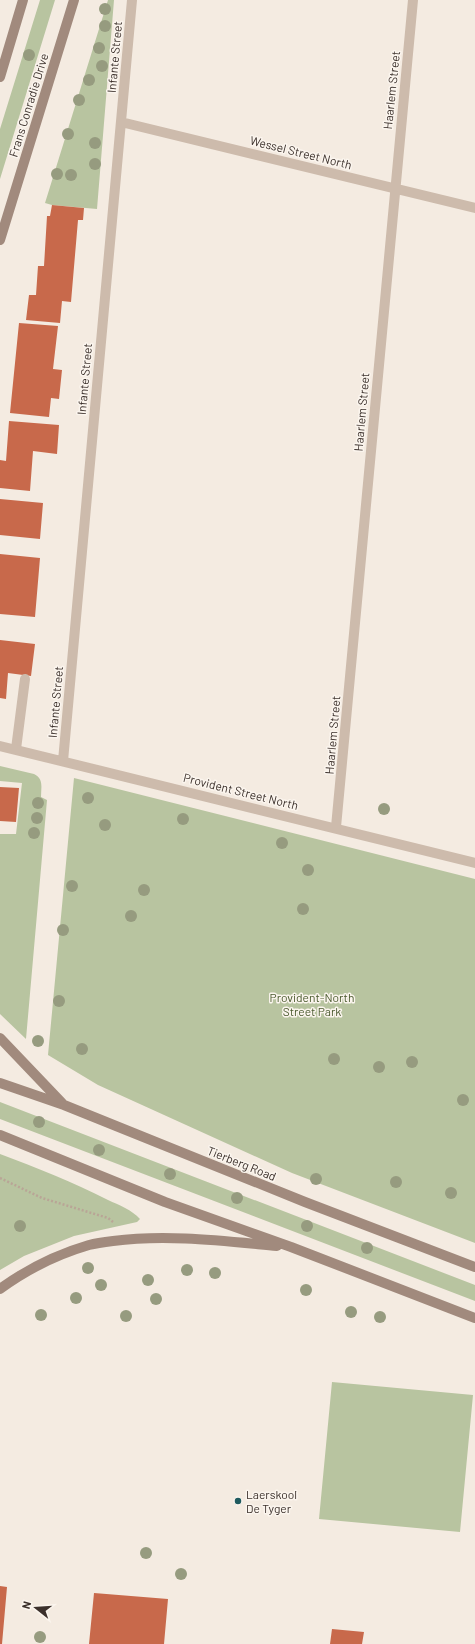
<svg xmlns="http://www.w3.org/2000/svg" width="475" height="1644" viewBox="0 0 475 1644" font-family="Barlow,sans-serif">
  <style>
    .green { fill: #b8c4a0 }
    .building { fill: #c8694b }
    .lines { fill: none; stroke-linecap: round; stroke-linejoin: round }
    .path { stroke: #b9a596; stroke-width: 2.5; stroke-dasharray: 2 2; stroke-linecap: butt }
    .service { stroke: #cdbbac; stroke-width: 10 }
    .minor { stroke: #cdbbac; stroke-width: 10 }
    .secondary { stroke: #a18a7d; stroke-width: 10 }
    .tree { fill: #969b7f }
    .poi-dot { fill: #1f5a5e; stroke: #fbf5ee; stroke-width: 1.5 }
    .labels { text-anchor: middle; dominant-baseline: central; stroke-width: 3; stroke-linejoin: round; paint-order: stroke }
    .street-label { font-size: 12px; fill: #3b302b; stroke: #fbf5ee }
    .park-label { font-size: 12px; fill: #4a5a2e; stroke: #fbf5ee }
    .poi-label { font-size: 12px; fill: #3b302b; stroke: #fbf5ee; text-anchor: start }
  </style>
  <rect width="100%" height="100%" fill="#f4ebe1"/>
  <path class="green" d="M40 0H55L0 179V129Z
    M108 0H114L97 209 52 205 45 203Z
    M0 766 34 774C44 779 41 787 41 797L47 800 26 1039 0 1014V834H16L22 783 0 781Z
    M74 778 475 879V1243L292 1173 98 1085 48 1055Z
    M0 1102 475 1285V1301L0 1119Z
    M0 1154C37 1168 73 1182 108 1200 119 1205 132 1210 140 1219L137 1222 74 1236 24 1256 0 1270Z
    M332 1382 473 1395 460 1532 319 1519Z"/>
  <path class="building" d="M52 205 84 208 83 220H78L71 302 62 301 60 323 26 320 29 295H36L38 266H44L47 216H50Z
    M19 323 58 326 53 369 62 370 59 399 51 398 49 417 10 413Z
    M9 421 59 425 57 454 33 451 30 491 0 488V460L6 461Z
    M0 499 43 503 40 539 0 535Z
    M0 554 40 558 35 617 0 614Z
    M0 640 35 644 31 676 8 673 6 699 0 698Z
    M0 787 19 788 16 822 0 821Z
    M0 1586 7 1587 2 1644H0Z
    M94 1593 168 1599 164 1644H89Z
    M332 1629 364 1632 362 1644H330Z"/>
  <g class="lines">
    <path class="path" d="M0 1178 42 1198 108 1218 113 1222"/>
    <path class="service" d="M16 749 25 679"/>
    <path class="minor" d="M121 122 475 208
      M0 746 475 863
      M63 761 132 0
      M336 827 413 0"/>
    <path class="secondary" d="M0 77 23 0
      M0 240 74 0
      M0 1038 62 1103
      M0 1083 64 1105 305 1202 475 1267
      M0 1135 165 1202 291 1247 475 1318
      M0 1289C26 1270 58 1254 89 1245 97 1243 105 1242 113 1241 167 1234 223 1241 277 1246"/>
  </g>
  <g class="tree">
    <circle cx="105" cy="9" r="6"/>
    <circle cx="105" cy="26" r="6"/>
    <circle cx="99" cy="48" r="6"/>
    <circle cx="29" cy="55" r="6"/>
    <circle cx="102" cy="66" r="6"/>
    <circle cx="89" cy="80" r="6"/>
    <circle cx="79" cy="100" r="6"/>
    <circle cx="68" cy="134" r="6"/>
    <circle cx="95" cy="143" r="6"/>
    <circle cx="95" cy="164" r="6"/>
    <circle cx="57" cy="174" r="6"/>
    <circle cx="71" cy="175" r="6"/>
    <circle cx="88" cy="798" r="6"/>
    <circle cx="38" cy="803" r="6"/>
    <circle cx="384" cy="809" r="6"/>
    <circle cx="37" cy="818" r="6"/>
    <circle cx="183" cy="819" r="6"/>
    <circle cx="105" cy="825" r="6"/>
    <circle cx="34" cy="833" r="6"/>
    <circle cx="282" cy="843" r="6"/>
    <circle cx="308" cy="870" r="6"/>
    <circle cx="72" cy="886" r="6"/>
    <circle cx="144" cy="890" r="6"/>
    <circle cx="303" cy="909" r="6"/>
    <circle cx="131" cy="916" r="6"/>
    <circle cx="63" cy="930" r="6"/>
    <circle cx="59" cy="1001" r="6"/>
    <circle cx="38" cy="1041" r="6"/>
    <circle cx="82" cy="1049" r="6"/>
    <circle cx="334" cy="1059" r="6"/>
    <circle cx="412" cy="1062" r="6"/>
    <circle cx="379" cy="1067" r="6"/>
    <circle cx="463" cy="1100" r="6"/>
    <circle cx="39" cy="1122" r="6"/>
    <circle cx="99" cy="1150" r="6"/>
    <circle cx="170" cy="1174" r="6"/>
    <circle cx="316" cy="1179" r="6"/>
    <circle cx="396" cy="1182" r="6"/>
    <circle cx="451" cy="1193" r="6"/>
    <circle cx="237" cy="1198" r="6"/>
    <circle cx="20" cy="1226" r="6"/>
    <circle cx="307" cy="1226" r="6"/>
    <circle cx="367" cy="1248" r="6"/>
    <circle cx="88" cy="1268" r="6"/>
    <circle cx="187" cy="1270" r="6"/>
    <circle cx="215" cy="1273" r="6"/>
    <circle cx="148" cy="1280" r="6"/>
    <circle cx="101" cy="1285" r="6"/>
    <circle cx="306" cy="1290" r="6"/>
    <circle cx="76" cy="1298" r="6"/>
    <circle cx="156" cy="1299" r="6"/>
    <circle cx="351" cy="1312" r="6"/>
    <circle cx="41" cy="1315" r="6"/>
    <circle cx="126" cy="1316" r="6"/>
    <circle cx="380" cy="1317" r="6"/>
    <circle cx="146" cy="1553" r="6"/>
    <circle cx="181" cy="1574" r="6"/>
    <circle cx="40" cy="1637" r="6"/>
  </g>
  <circle class="poi-dot" cx="238" cy="1501" r="4"/>
  <g class="labels">
    <g class="street-label">
      <text transform="translate(114 57) rotate(-85)">Infante Street</text>
      <text transform="translate(391 90) rotate(-84)">Haarlem Street</text>
      <text transform="translate(28 105) rotate(-73)">Frans Conradie Drive</text>
      <text transform="translate(301 152) rotate(14)">Wessel Street North</text>
      <text transform="translate(84 379) rotate(-85)">Infante Street</text>
      <text transform="translate(361 412) rotate(-85)">Haarlem Street</text>
      <text transform="translate(55 702) rotate(-85)">Infante Street</text>
      <text transform="translate(332 735) rotate(-85)">Haarlem Street</text>
      <text transform="translate(241 791) rotate(14)">Provident Street North</text>
      <text transform="translate(242 1163) rotate(22)">Tierberg Road</text>
    </g>
    <g class="park-label">
      <text x="312" y="997">Provident-North<tspan x="312" dy="14">Street Park</tspan></text>
    </g>
    <g class="poi-label">
      <text x="246" y="1494">Laerskool<tspan x="246" dy="14">De Tyger</tspan></text>
    </g>
  </g>
  <g transform="translate(36 1608) rotate(287)" stroke="#fbf5ee" stroke-width="3" paint-order="stroke">
  <path d="M0-3L7 15L0 10L-7 15Z" fill="#3b302b"/>
  <text y="-6" font-size="11" font-weight="bold" text-anchor="middle" fill="#3b302b">N</text>
  </g>
</svg>
